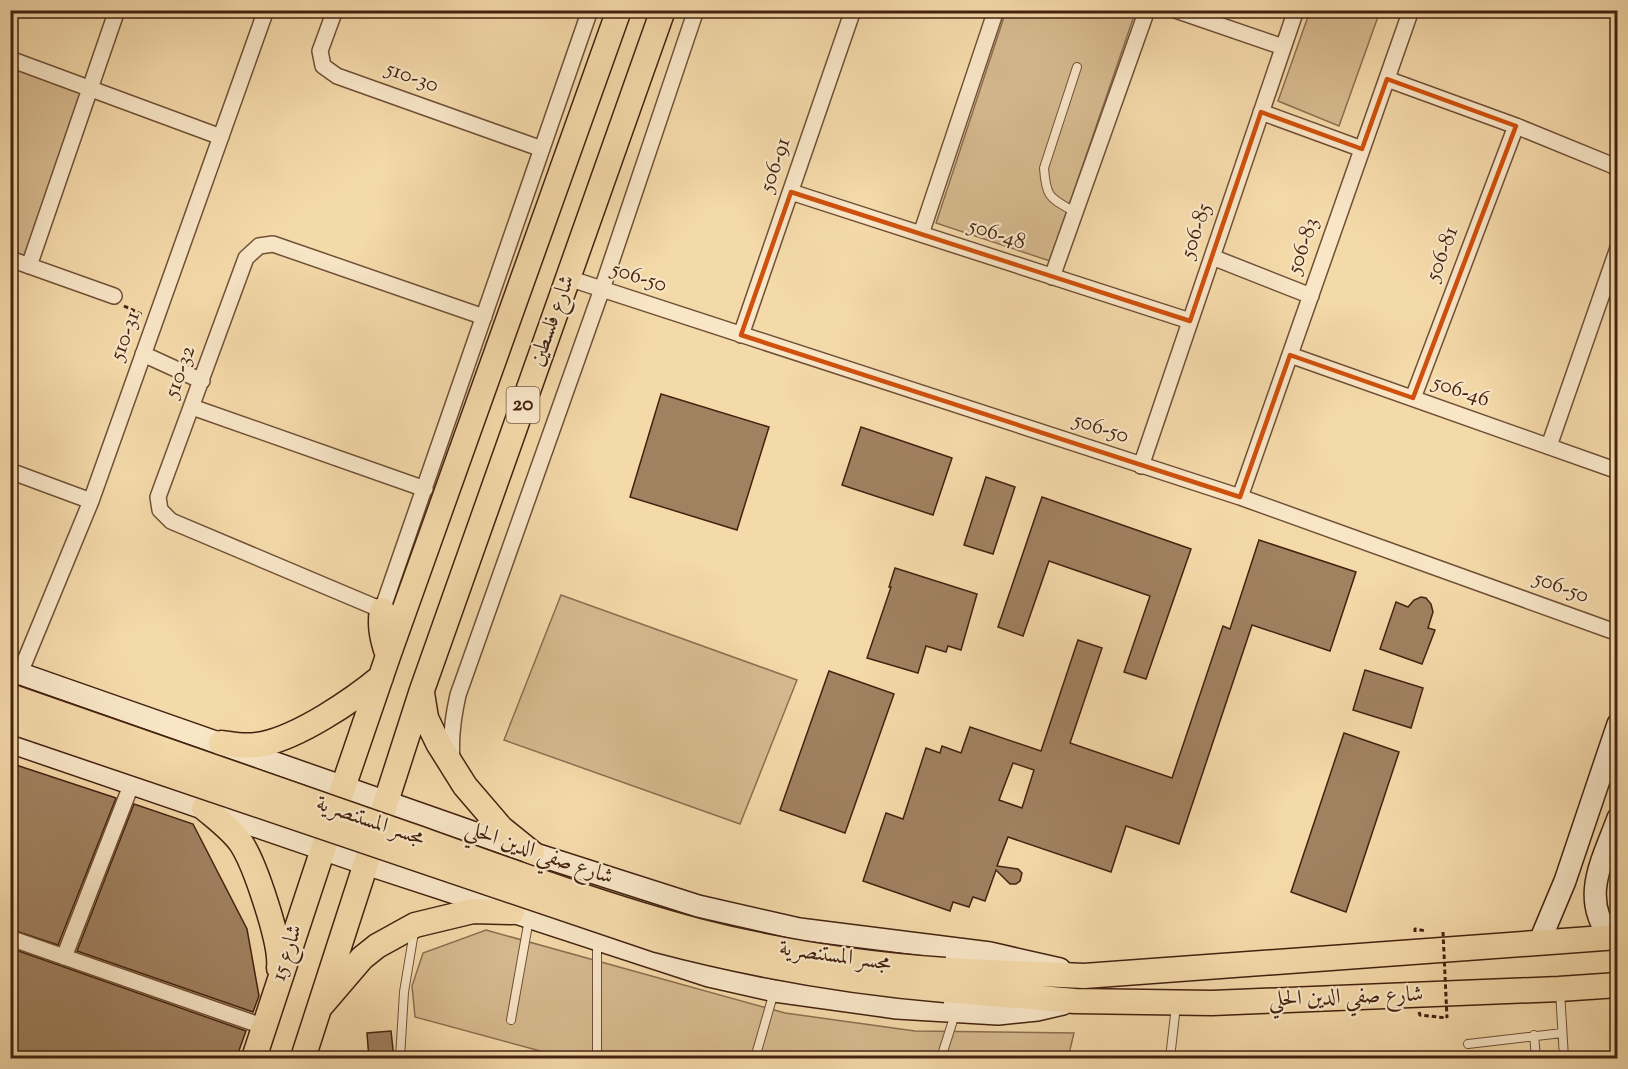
<svg xmlns="http://www.w3.org/2000/svg" width="1628" height="1069" viewBox="0 0 1628 1069" font-family="'Sorts Mill Goudy',Amiri,serif">
  <style>
    .green { fill: #d6ba8f; stroke: #8d6e50; stroke-width: 1.5 }
    .building { fill: #a08160; stroke: #442210; stroke-width: 1.5; fill-rule: evenodd }
    .lines { fill: none; stroke-linecap: round; stroke-linejoin: round }
    .lane-casing { stroke: #705036; stroke-width: 10 }
    .street-casing { stroke: #705036; stroke-width: 18 }
    .secondary-casing { stroke: #442210; stroke-width: 24 }
    .primary-casing { stroke: #442210; stroke-width: 27 }
    .path { stroke: #442210; stroke-width: 3; stroke-dasharray: 4.5 3; stroke-linecap: butt }
    .lane { stroke: #f8e6c7; stroke-width: 8 }
    .street { stroke: #f8e6c7; stroke-width: 15 }
    .secondary { stroke: #f8e6c7; stroke-width: 21 }
    .primary { stroke: #f4d9a9; stroke-width: 24 }
    .primary-bridge-casing { stroke: #442210; stroke-width: 27; stroke-linecap: butt }
    .path-bridge { stroke: #442210; stroke-width: 3; stroke-dasharray: 4.5 3; stroke-linecap: butt }
    .primary-bridge { stroke: #f4d9a9; stroke-width: 24 }
    .marked { fill: none; stroke: #cf510d; stroke-width: 4.5; stroke-linejoin: round }
    .labels { text-anchor: middle; dominant-baseline: central; stroke-width: 4.5; stroke-linejoin: round; paint-order: stroke }
    .shield { fill: #f8e6c7; stroke: #7a5d47; stroke-width: 1.5 }
    .shield-label { font-size: 21px; font-weight: bold; fill: #442210 }
    .street-label { font-size: 22px; fill: #442210; stroke: #f8e6c7 }
  </style>
  <rect width="100%" height="100%" fill="#f4d9a9"/>
  <filter id="stains"><feTurbulence type="fractalNoise" baseFrequency=".00333" numOctaves="4"/><feColorMatrix values="0 0 0 0 .2 0 0 0 0 .09 0 0 0 0 .02 0 0 0 .5 -.17"/></filter>
  <radialGradient id="worn" r=".72"><stop offset=".6" stop-color="#630" stop-opacity="0"/><stop offset="1" stop-color="#630" stop-opacity=".3"/></radialGradient>
  <path class="green" d="M1128 10 1135 13 1050 261 936 223 1006 11Z
    M1310 11H1380L1339 126 1278 101Z
    M10 59 91 89 29 266 11 259Z
    M561 595 797 680 740 824 504 740Z
    M486 930 785 1013 915 1031 1074 1033 1068 1058H566L415 1017 412 986 423 953Z"/>
  <path class="building" d="M661 394 769 427 737 530 630 497Z
    M861 427 952 458 933 515 842 485Z
    M986 477 1015 487 993 554 964 545Z
    M1042 497 1191 549 1146 679 1124 672 1150 596 1049 561 1023 636 998 627Z
    M1259 540 1356 572 1330 651 1252 625 1179 844 1126 826 1111 872 1008 837 997 866 1018 869 1022 873 1020 881 1016 884H1010L996 870 985 901 973 897 969 907 953 902 950 911 863 881 886 813 903 819 926 748 940 753 942 746 961 753 970 727 1041 751 1078 640 1102 648 1070 743 1172 778 1223 626 1230 629ZM1013 763 1034 770 1022 808 999 800Z
    M895 568 977 594 961 650 948 646 946 652 926 646 918 673 867 658 891 587H889Z
    M1421 597 1426 598 1431 604 1433 612 1428 628 1435 630 1422 664 1380 649 1396 602 1408 607 1414 600Z
    M1365 670 1423 688 1411 728 1353 710Z
    M829 671 894 694 845 833 780 810Z
    M1344 733 1399 752 1346 912 1291 892Z
    M10 763 116 798 58 945 10 929Z
    M134 804 193 824 247 929 259 996 253 1012 77 951Z
    M10 948 246 1031 236 1059H10Z
    M391 1031 394 1059H369L367 1033Z"/>
  <g class="lines">
    <defs>
      <path id="lane" d="M1075 212C1050 198 1046 198 1044 168L1077 67
        M597 940V1058
        M1560 991 1564 1058
        M511 1020 529 919
        M1534 1035 1536 1058
        M1468 1044 1562 1033
        M400 1058 404 992 414 932
        M755 1058 774 992
        M941 1058 955 1014
        M1170 1058 1176 1006"/>
      <path id="street" d="M335 10 320 51 323 66 337 76 542 149
        M1175 10 1283 47
        M10 59 221 137
        M1387 79 1516 126 1614 166 1618 171
        M1261 112 1362 149
        M791 192 1190 321
        M921 234 996 10
        M1212 257 1311 296
        M10 259 114 296
        M29 266 117 10
        M1052 277 1147 10
        M568 278 1240 497 1618 633
        M484 317 273 244 259 246 246 258 158 497 160 510 171 521 382 610 590 10
        M741 335 853 10
        M143 354 202 381
        M1290 355 1618 471
        M1413 398 1516 126
        M192 407 425 489
        M1549 446 1618 248
        M1141 466 1296 10
        M10 471 91 501
        M1240 497 1411 10
        M20 673 91 501 266 10
        M452 760C450 737 453 717 458 695L602 289 696 10
        M10 938 265 1027
        M64 957 132 783"/>
      <path id="secondary" d="M10 670 532 853 698 906 799 929 990 953 1060 969
        M10 742 366 864 709 976 775 991 897 1008 998 1014 1037 1010 1063 1004
        M1611 938C1579 898 1603 860 1618 818
        M1539 943 1565 881 1618 724"/>
      <path id="primary" d="M382 610C379 627 383 641 388 656
        M422 693 426 718 438 743 465 786 501 828 532 853
        M221 743C235 745 248 747 263 744 300 736 352 701 381 677
        M339 799 388 656 619 10
        M204 808C217 819 231 829 241 843 255 864 282 944 279 968
        M382 814 422 690 663 10
        M945 970 1084 976 1618 937
        M945 990 1075 1001 1212 1003 1559 989 1618 985
        M320 1007 362 958 377 946 415 925 473 911 512 912
        M254 1058 327 837
        M303 1058 370 851"/>
    </defs>
    <use href="#lane" class="lane-casing"/>
    <use href="#street" class="street-casing"/>
    <use href="#secondary" class="secondary-casing"/>
    <use href="#primary" class="primary-casing"/>
    <path class="path" d="M124 306 143 315
      M1415 932V929L1426 931
      M1419 1012 1420 1015 1447 1018"/>
    <use href="#lane" class="lane"/>
    <use href="#street" class="street"/>
    <use href="#secondary" class="secondary"/>
    <use href="#primary" class="primary"/>
    <defs>
      <path id="primary-bridge" d="M10 696C143 743 276 789 409 835 505 869 600 905 698 931 779 952 861 964 945 970
        M10 721 657 940C752 965 848 982 945 990"/>
    </defs>
    <use href="#primary-bridge" class="primary-bridge-casing"/>
    <path class="path-bridge" d="M1443 932 1447 1018"/>
    <use href="#primary-bridge" class="primary-bridge"/>
  </g>
  <path class="marked" d="M1387 79 1516 126 1413 398 1290 355 1240 497 741 335 791 192 1190 321 1261 112 1362 149Z"/>
  <g class="labels">
    <rect class="shield" x="506.5" y="387" width="33" height="36" rx="4.5"/>
    <g class="shield-label">
      <text x="523" y="405">20</text>
    </g>
    <g class="street-label">
      <text transform="translate(412 78) rotate(20)">510-30</text>
      <text transform="translate(776 165) rotate(-71)">506-91</text>
      <text transform="translate(1197 231) rotate(-71)">506-85</text>
      <text transform="translate(997 235) rotate(18)">506-48</text>
      <text transform="translate(1304 246) rotate(-71)">506-83</text>
      <text transform="translate(1443 254) rotate(-69)">506-81</text>
      <text transform="translate(639 278) rotate(18)">506-50</text>
      <text transform="translate(553 321) rotate(-70)">شارع فلسطين</text>
      <text transform="translate(126 336) rotate(-70)">510-31</text>
      <text transform="translate(181 372) rotate(-70)">510-32</text>
      <text transform="translate(1461 392) rotate(19)">506-46</text>
      <text transform="translate(1101 429) rotate(18)">506-50</text>
      <text transform="translate(1561 588) rotate(20)">506-50</text>
      <text transform="translate(370 822) rotate(19)">مجسر المستنصرية</text>
      <text transform="translate(539 854) rotate(19)">شارع صفي الدين الحلي</text>
      <text transform="translate(288 953) rotate(-72)">شارع 15</text>
      <text transform="translate(835 957) rotate(8)">مجسر المستنصرية</text>
      <text transform="translate(1346 998) rotate(-2)">شارع صفي الدين الحلي</text>
    </g>
  </g>
  <rect width="1628" height="1069" fill="none" stroke="#f4d9a9" stroke-width="36"/>
  <rect x="12" y="12" width="1604" height="1045" fill="none" stroke="#442210" stroke-width="3"/>
  <rect x="18" y="18" width="1592" height="1033" fill="none" stroke="#442210" stroke-width="1.5"/>
  <rect width="100%" height="100%" filter="url(#stains)"/>
  <rect width="100%" height="100%" fill="url(#worn)"/>
</svg>
